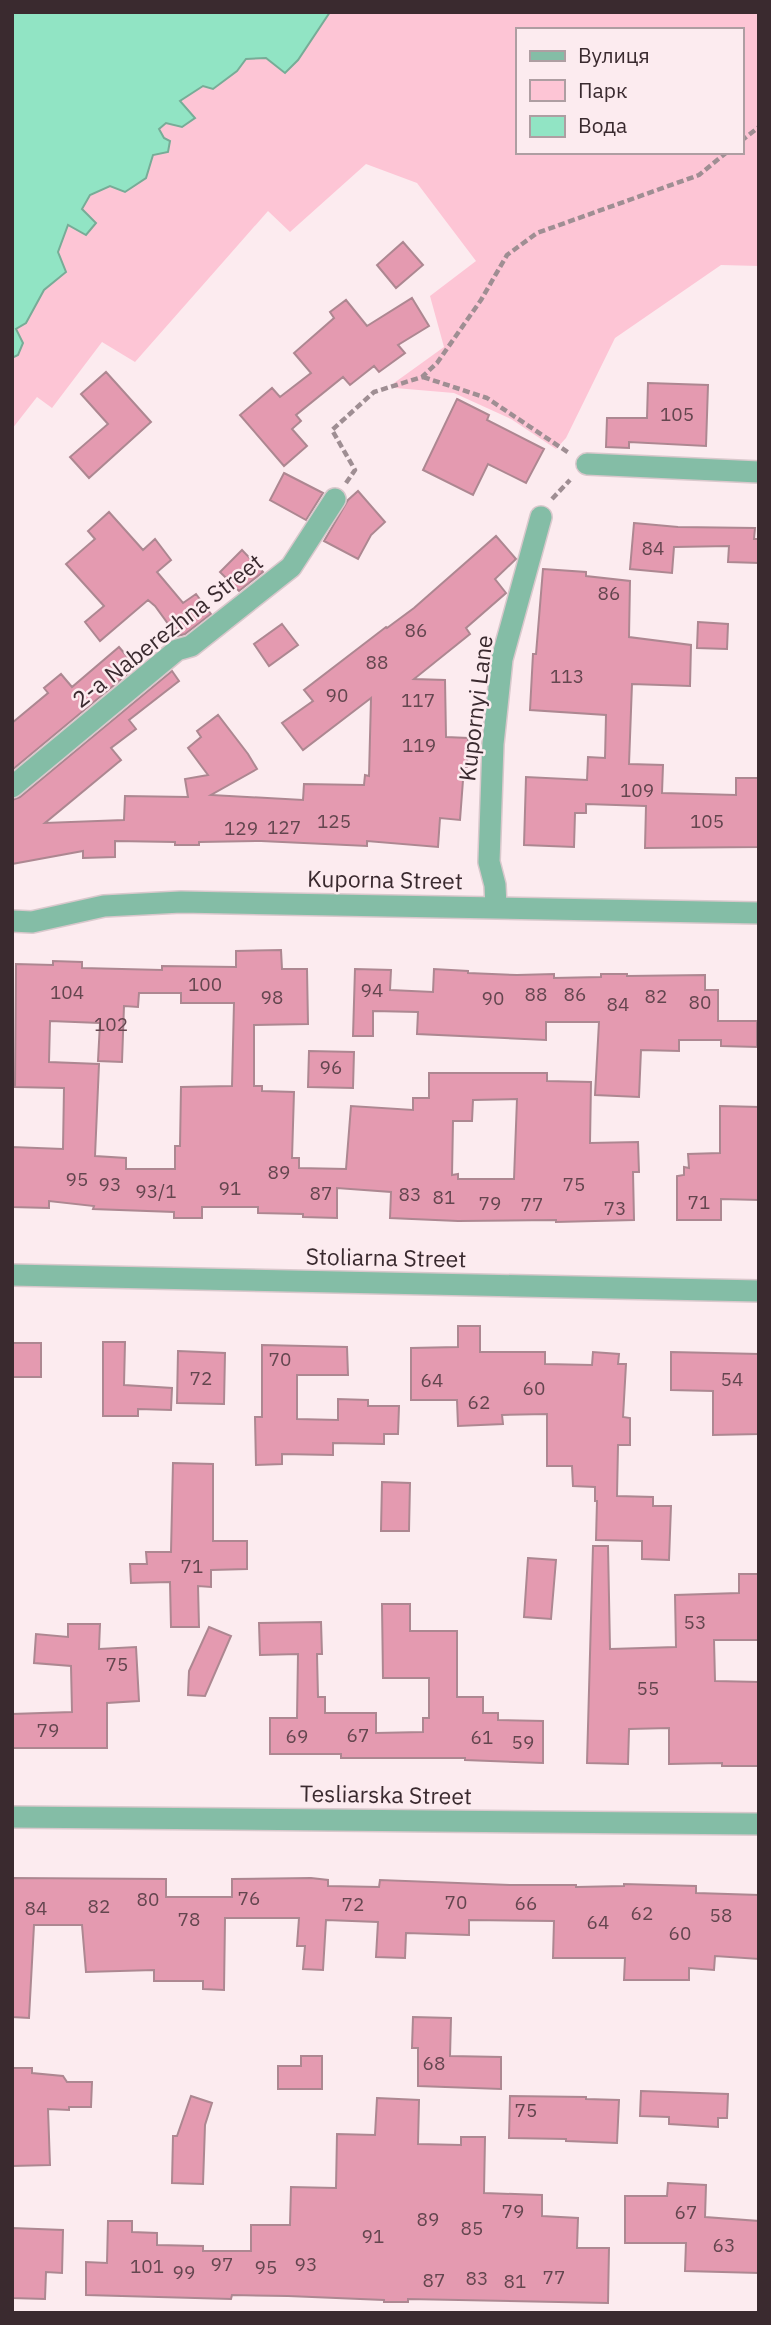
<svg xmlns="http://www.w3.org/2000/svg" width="771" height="2325" viewBox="0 0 771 2325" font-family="'IBM Plex Sans',sans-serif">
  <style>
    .green { fill: #fdc5d5; fill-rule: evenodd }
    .water { fill: #91e4c4; stroke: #77ac97; stroke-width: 2 }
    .building { fill: #e49ab0; stroke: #ad8791; stroke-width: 2; fill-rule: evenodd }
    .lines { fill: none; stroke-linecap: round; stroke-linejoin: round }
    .street-casing { stroke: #d9c8cc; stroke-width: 24 }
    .path { stroke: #9f8e93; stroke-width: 4.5; stroke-dasharray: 7 3.5; stroke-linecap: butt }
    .street { stroke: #84bda6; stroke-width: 21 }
    .labels { text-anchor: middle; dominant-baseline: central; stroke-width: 5; stroke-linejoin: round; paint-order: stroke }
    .number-label { font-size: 19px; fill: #64464f }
    .street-label { font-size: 23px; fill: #3a2a2f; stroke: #fcebef }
  </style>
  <rect width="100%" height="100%" fill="#fcebef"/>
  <path class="green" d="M330 12H759V266L721 265 615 338 566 438 556 449 511 419 454 393 395 388 394 383 444 347 430 296 476 261 417 183 366 164 290 232 268 211 135 362 102 342 52 408 37 397 12 429V358L18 355 16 329 26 323 44 290 66 273 58 252 68 225 85 234C84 227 82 219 82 212 83 186 127 182 146 178L153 154 164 138 159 129 166 123 180 102 203 86 237 72 246 59 266 58 285 72 298 60ZM517 30H741V152H517Z"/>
  <path class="water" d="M12 12H330L298 60 285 73 266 58 246 59 237 71 213 89 203 86 180 101 195 118 182 127 166 123 159 129 164 138 170 141 168 152 153 155 146 178 125 192 110 186 90 195 82 209 96 223 86 235 68 225 58 252 66 272 44 290 26 323 16 329 23 343 18 355 12 358Z"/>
  <path class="building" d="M403 242 423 265 396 288 377 265Z
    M412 298 429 326 398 345 405 353 379 372 374 366 350 385 343 377 296 415 301 421 292 429 307 446 284 466 240 415 272 388 280 397 311 373 294 353 334 318 330 312 346 300 367 326Z
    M106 372 151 422 89 478 70 457 108 424 81 394Z
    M648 383 708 385 706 446 629 442V448L606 447 607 418H647Z
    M457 399 489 415 487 420 544 449 526 483 488 464 473 495 423 470Z
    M284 473 323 493 306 520 270 500Z
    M358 491 385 522 371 535 358 559 324 541 348 500Z
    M109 512 143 550 155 539 171 560 157 572 183 603 196 594 211 614 185 634 177 636 155 606 148 600 100 641 85 622 104 606 66 564 95 539 88 531Z
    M634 523 678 527 755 528 754 539H759V563L728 562 729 546 674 547 672 573 630 569Z
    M496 536 516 559 495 579 506 593 466 628 470 634 414 679 445 680 446 737 468 738 467 767H464L460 820 440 818 438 847 367 841V846L261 841 199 842V845H175V842L115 841V857L83 858V851L12 864V800L20 797 172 671 179 681 129 720 136 729 111 748 121 760 45 823 124 820 125 796 188 797 185 779 208 775 188 748 201 737 197 731 218 715 248 754 257 769 211 795 303 800 304 784 364 785 365 775 369 776 371 698 303 750 282 723 313 701 304 690 386 627 387 628 414 608Z
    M242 550 263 572 239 591 220 572Z
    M543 569 586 572V576L630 581 629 637 691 645 690 686 632 684 629 764 663 765 662 793 736 795V778H759V847L645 848 646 806 586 804V813H575L574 847 524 845 526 777 587 780 588 757 605 758 606 715 530 710 533 654H536Z
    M698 622 728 624 727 649 697 648Z
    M282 624 298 645 269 666 254 644Z
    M119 647 136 667 12 770V723L48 693 44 688 61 674 72 687Z
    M281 950 282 969H307L308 1024 254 1025V1086H262V1091L294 1092 292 1158H299V1168L346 1169 351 1106 413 1110V1098H429V1073H547V1081L591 1082 590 1143 638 1142 639 1172H633L634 1220 556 1222V1220L458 1221 390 1218 391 1192 337 1188V1218L303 1217V1214L258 1213V1207H202V1218H174V1212L93 1209 94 1206 49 1201V1208L12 1207V1147L63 1149 64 1088 15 1087 16 964 53 965V961L82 962V968L162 970V966L236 967V951ZM139 993H181V1003H234L232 1086 181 1087 180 1146H175V1169H126V1158L95 1156 99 1064 49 1062 50 1021 100 1023 98 1061 122 1062 124 1006 138 1007ZM517 1099 514 1179H458V1174L452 1175 453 1121H472L473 1100Z
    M355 969 391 970 390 990 433 992 434 969 468 971V973L517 975 554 974V978L601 977V974H627V976L705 975V990H718V1021H757V1047L721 1046V1040H679V1051L641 1050 639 1097 595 1095 599 1022H546V1040L417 1034 418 1012 373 1011V1036H353Z
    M309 1051 354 1052 353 1088 308 1087Z
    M720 1106 759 1107V1200L721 1199V1220H677V1176L684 1175V1167L689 1168 688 1154 720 1153Z
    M458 1326H480V1352H545V1364L592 1365 593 1352 619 1354 618 1364H626L623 1417 630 1418V1445H618L617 1496 653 1497V1506H671L669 1560 642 1559V1541L596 1540 597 1501H595V1487L573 1486 572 1466H547V1414L502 1415 503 1424 458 1426 457 1400H411V1348L458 1347Z
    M103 1342H125L124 1385 172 1388 171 1410 138 1409V1416H103Z
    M13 1343H41V1377H13Z
    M262 1345 347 1347 348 1375H297V1419L338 1420V1399L368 1400V1406H399L398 1434H384V1444L333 1443V1455L282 1454V1464L256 1465 255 1417H262Z
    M178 1351 225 1353 224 1404 177 1403Z
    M671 1352 759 1354V1434L713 1435V1391L671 1390Z
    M173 1463 213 1464V1541H247V1569L211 1570V1587L198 1586 199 1627H171L170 1582 131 1583 130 1564H147L146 1552H171Z
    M382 1482 410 1483 409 1531H381Z
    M593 1546H608L610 1649 676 1647 675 1595 739 1593V1574H759V1640H714L715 1681 759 1682V1766H722V1763L669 1764V1728L629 1729 628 1764 587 1763Z
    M528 1558 556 1560 551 1619 524 1617Z
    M382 1604H410V1631H457V1697H483V1713H498V1720L543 1721V1763L465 1760V1758H341V1754H270V1718H297L298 1654 260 1655 259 1623 321 1622 322 1654H317L318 1697H325V1713H376V1733L423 1732V1718H429V1678H383Z
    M68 1624H100L99 1649 136 1647 139 1701 107 1703V1748H12V1714L72 1712 71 1666 34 1663 36 1634 68 1637Z
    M209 1627 231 1636 205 1696 188 1695 189 1671Z
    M12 1878 166 1879V1897H232V1879L311 1878 328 1880V1886L379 1887 380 1880 510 1885H576V1887L624 1886V1884L696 1886V1893L759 1895V1959L715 1956 714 1970 689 1968V1980H624L625 1958H553L554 1921 469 1920V1935L406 1933 405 1958 376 1957 378 1922 326 1920 323 1970 303 1969 305 1946H297L299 1918H225L224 1990 203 1989V1981H154V1970L86 1972 82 1925H34L29 2018 12 2017Z
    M413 2017 451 2018 450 2056 501 2057V2089L418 2086V2048H412Z
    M301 2056H322V2089H278V2066H301Z
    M12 2068H32V2073L63 2076 67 2082H92L91 2107H69V2110L48 2109 50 2165 12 2166Z
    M641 2091 728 2094 727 2118H718V2127L669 2124V2117L640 2116Z
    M191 2096 212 2103 205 2125 203 2184 172 2183 173 2136H177Z
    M510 2096 586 2097V2099L619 2100 617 2143 566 2141V2139L509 2138Z
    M377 2098 419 2100 418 2144 461 2145V2137H485L484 2193 542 2195V2216L578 2218 577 2248H609L608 2303 408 2299V2302H384V2300L288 2296 232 2295 231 2299 86 2295V2262L107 2263 108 2221H132V2232L157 2233V2245L203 2246V2251H251V2225H290L291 2187 336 2188 337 2134 375 2135Z
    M668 2183 706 2185 705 2217 759 2221V2273L685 2271 686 2243H625V2196H667Z
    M12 2228 63 2230 62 2273 46 2272 45 2299 12 2298Z"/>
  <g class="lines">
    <defs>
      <path id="street" d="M587 464 759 472
        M12 787 177 650 191 646 291 567 335 499
        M496 907 495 885 489 862 493 744 502 659 541 517
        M12 921 32 922 104 906 181 902 759 913
        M12 1275 759 1291
        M12 1817 759 1824"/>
    </defs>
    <use href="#street" class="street-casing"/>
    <path class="path" d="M741 141 759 127
      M423 377 487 398 569 453
      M346 483 355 470 332 430 374 392 422 377 437 363 481 300 507 255 537 233 699 175 727 152
      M552 499 570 480"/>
    <use href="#street" class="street"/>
  </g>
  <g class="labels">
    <g class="number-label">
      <text x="677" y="414">105</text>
      <text x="653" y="548">84</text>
      <text x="609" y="593">86</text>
      <text x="416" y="630">86</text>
      <text x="377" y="662">88</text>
      <text x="567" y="676">113</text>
      <text x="337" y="695">90</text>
      <text x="418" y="700">117</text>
      <text x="419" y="745">119</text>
      <text x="637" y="790">109</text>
      <text x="334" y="821">125</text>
      <text x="707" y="821">105</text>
      <text x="284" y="827">127</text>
      <text x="241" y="828">129</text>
      <text x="205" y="984">100</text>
      <text x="372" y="990">94</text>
      <text x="67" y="992">104</text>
      <text x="536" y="994">88</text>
      <text x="575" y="994">86</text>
      <text x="656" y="996">82</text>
      <text x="272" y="997">98</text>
      <text x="493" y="998">90</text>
      <text x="700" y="1002">80</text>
      <text x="618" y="1004">84</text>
      <text x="111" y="1024">102</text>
      <text x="331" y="1067">96</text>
      <text x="279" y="1172">89</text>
      <text x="77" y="1179">95</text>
      <text x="110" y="1184">93</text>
      <text x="574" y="1184">75</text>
      <text x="230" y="1188">91</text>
      <text x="156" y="1191">93/1</text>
      <text x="321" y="1193">87</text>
      <text x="410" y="1194">83</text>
      <text x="444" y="1197">81</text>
      <text x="699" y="1202">71</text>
      <text x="490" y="1203">79</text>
      <text x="532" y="1204">77</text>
      <text x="615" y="1208">73</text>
      <text x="280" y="1359">70</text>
      <text x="201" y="1378">72</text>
      <text x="732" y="1379">54</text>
      <text x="432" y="1380">64</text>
      <text x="534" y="1388">60</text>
      <text x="479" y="1402">62</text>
      <text x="192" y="1566">71</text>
      <text x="695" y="1622">53</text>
      <text x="117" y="1664">75</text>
      <text x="648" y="1688">55</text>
      <text x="48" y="1730">79</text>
      <text x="358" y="1735">67</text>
      <text x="297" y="1736">69</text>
      <text x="482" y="1737">61</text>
      <text x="523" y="1742">59</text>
      <text x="249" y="1898">76</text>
      <text x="148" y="1899">80</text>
      <text x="456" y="1902">70</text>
      <text x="526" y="1903">66</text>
      <text x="353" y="1904">72</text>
      <text x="99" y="1906">82</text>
      <text x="36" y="1908">84</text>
      <text x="642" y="1913">62</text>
      <text x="721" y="1915">58</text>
      <text x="189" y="1919">78</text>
      <text x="598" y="1922">64</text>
      <text x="680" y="1933">60</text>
      <text x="434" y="2063">68</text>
      <text x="526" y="2110">75</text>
      <text x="513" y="2211">79</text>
      <text x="686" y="2212">67</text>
      <text x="428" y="2219">89</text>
      <text x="472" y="2228">85</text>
      <text x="373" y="2236">91</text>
      <text x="724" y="2245">63</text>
      <text x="222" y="2264">97</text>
      <text x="306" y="2264">93</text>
      <text x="147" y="2266">101</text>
      <text x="266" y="2267">95</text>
      <text x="184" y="2272">99</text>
      <text x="554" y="2277">77</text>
      <text x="477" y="2278">83</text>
      <text x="434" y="2280">87</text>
      <text x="515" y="2281">81</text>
    </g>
    <g class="street-label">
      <text transform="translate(167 630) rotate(-38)">2-a Naberezhna Street</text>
      <text transform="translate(475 708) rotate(-83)">Kupornyi Lane</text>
      <text transform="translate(385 879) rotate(1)">Kuporna Street</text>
      <text transform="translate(386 1257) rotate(1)">Stoliarna Street</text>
      <text transform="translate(386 1794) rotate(1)">Tesliarska Street</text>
    </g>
  </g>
  <rect width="771" height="2325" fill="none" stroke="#3a2a2f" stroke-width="28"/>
  <rect x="516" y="28" width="228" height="126" fill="#fcebef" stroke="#ae9ea2" stroke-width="2"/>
  <rect x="530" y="51" width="35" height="10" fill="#84bda6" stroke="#ae9ea2" stroke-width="2"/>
  <text x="578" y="63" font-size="21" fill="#3a2a2f">Вулиця</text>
  <rect x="530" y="80" width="35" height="21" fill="#fdc5d5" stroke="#ae9ea2" stroke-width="2"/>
  <text x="578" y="98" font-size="21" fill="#3a2a2f">Парк</text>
  <rect x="530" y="116" width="35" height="21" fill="#91e4c4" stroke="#ae9ea2" stroke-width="2"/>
  <text x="578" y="133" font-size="21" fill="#3a2a2f">Вода</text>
</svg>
